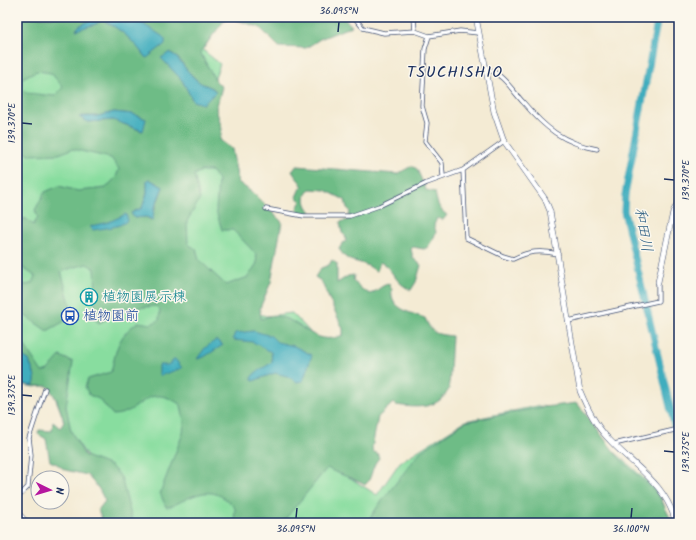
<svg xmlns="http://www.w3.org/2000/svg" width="696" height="540" viewBox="0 0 696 540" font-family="Kalam,'Klee One',sans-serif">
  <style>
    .green { fill: #88dd9f; stroke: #52867e }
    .forest { fill: #6ebc86; stroke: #447672; fill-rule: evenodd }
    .water { fill: #40adbe; stroke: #2e6e8e }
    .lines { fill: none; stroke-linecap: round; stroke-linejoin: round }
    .river { stroke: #40adbe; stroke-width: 7 }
    .street-casing { stroke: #3c4b70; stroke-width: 5 }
    .secondary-casing { stroke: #3c4b70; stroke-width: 6 }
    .street { stroke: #fff; stroke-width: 3.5 }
    .secondary { stroke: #fff; stroke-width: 5 }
    .ticks { fill: none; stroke: #1b2f5e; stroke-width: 1.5 }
    .labels { text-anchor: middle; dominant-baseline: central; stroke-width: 3; stroke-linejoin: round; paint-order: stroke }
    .culture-label { font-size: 14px; fill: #0d838f; stroke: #fbf7ec; text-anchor: start }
    .transit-label { font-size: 14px; fill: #164399; stroke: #fbf7ec; text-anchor: start }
    .water-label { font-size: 15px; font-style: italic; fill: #285b80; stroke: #fbf7ec }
    .quarter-label { font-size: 16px; letter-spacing: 1px; fill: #1b2f5e; stroke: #fbf7ec }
    .neatline { fill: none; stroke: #1b2f5e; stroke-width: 1.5 }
    .ticks-label { font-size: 10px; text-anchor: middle; fill: #1b2f5e }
  </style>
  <rect width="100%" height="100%" fill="#fbf7ec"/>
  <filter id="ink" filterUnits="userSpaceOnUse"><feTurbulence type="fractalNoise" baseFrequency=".025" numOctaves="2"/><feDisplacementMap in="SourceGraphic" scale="8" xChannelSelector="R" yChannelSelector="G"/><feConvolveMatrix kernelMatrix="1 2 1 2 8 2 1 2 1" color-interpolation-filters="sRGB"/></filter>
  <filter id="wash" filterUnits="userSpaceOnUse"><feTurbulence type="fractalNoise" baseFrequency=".012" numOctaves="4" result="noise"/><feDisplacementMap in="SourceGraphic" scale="16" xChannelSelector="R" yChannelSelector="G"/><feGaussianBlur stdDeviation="0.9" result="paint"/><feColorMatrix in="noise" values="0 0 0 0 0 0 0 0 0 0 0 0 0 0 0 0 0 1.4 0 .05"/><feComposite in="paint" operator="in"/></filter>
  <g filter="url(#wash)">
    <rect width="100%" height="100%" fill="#f4ebd4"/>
    <path class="green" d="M17 17H224L203 50 220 64 215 77 219 97 182 160 233 178 273 219 256 313 266 316 292 313 329 352 387 399 344 474 377 495 400 462 465 421 537 406 578 409 607 445 659 492 671 523H117L106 484 67 427 50 385 34 387 17 384Z"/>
    <path class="forest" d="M17 17H97L76 29 96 24 102 20C121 29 133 40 145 57L165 39 143 25 141 21 132 17H342L352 26 320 39 306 48 279 47 259 27 227 17 200 52 215 80 222 87 216 109 222 129 220 140 232 149 238 182 253 193 282 222 271 282 260 308 261 319C265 318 270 315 273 316 300 316 313 349 343 335V329L321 281 315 277 321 268 329 265 332 260 337 264V283L348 276 354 275 353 281 363 290 370 294C378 291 381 285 389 284L392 289C389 308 410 313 425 318 432 334 435 334 452 336L449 389C438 410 416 408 396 405L393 403 378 417 372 448 373 452 377 453 379 458C371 466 373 478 365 485 352 477 339 475 327 468L282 523H234L235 508C216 486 201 491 178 503 173 505 171 507 166 507L160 493 183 433 184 422 181 405C145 380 143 414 113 415L99 399 89 395 85 387 88 379 111 372C117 348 117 337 138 322L151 324 159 320 160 310 156 306 126 309 99 323 92 317 96 298 95 269 87 264 61 271 71 307 65 321 47 331 17 310V282L27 285 32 283 35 276 17 264V218L27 219 33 225 38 218 35 210 45 192 59 186 78 191 106 188 116 177 119 169 111 158 72 149 59 154 29 155 24 151 20 154 17 167V130L19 126 17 121ZM171 52 181 61 185 68 200 83 213 88 216 92 203 104 193 101 182 80 165 60ZM37 71 51 73 63 87 55 96 27 93 22 88V78ZM114 112 133 114 146 119 142 131 113 120 88 122 82 116H98ZM201 171H211L218 180 216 211 222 230H233L256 254 257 263 248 277 226 285 199 260 196 249 188 244 187 221 200 199 194 175ZM149 179 163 187 151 220 146 217 134 218 131 213 142 208 147 193V180Z
      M297 166 397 174 412 166 417 169 426 190 435 192C437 202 438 209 447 215L443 220 437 218 434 225 436 232 434 237 428 247 424 249 413 247 411 249 413 258 421 265 416 282 411 290C395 284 392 267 380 262L377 271C373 270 370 266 366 265 352 259 349 264 339 249L342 244 346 241 345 235 342 233 340 222 348 220 350 211 347 208 345 200 325 190 310 189C302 197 305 205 311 212L307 214 298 212 297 208 301 201 296 197 300 188 303 187C300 180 294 177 292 170Z
      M17 334 42 372 48 370 60 356 73 362 66 406 71 431 85 456 111 466 121 477 133 523H103L98 510 105 501 99 489 87 475 65 470 57 464 50 461 46 439 38 434 39 430 52 431 53 422 60 428 64 422 57 400 48 386H33C39 378 31 369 29 360L22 357 17 364Z
      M577 403 619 458 658 494 673 523H367L378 506 420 452 465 422 537 408Z"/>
    <path class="water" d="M97 17H132L162 36 165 39V44L147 58 145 57C133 40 121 29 102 20L96 24 76 30 79 26Z
      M170 52C182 61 188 74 199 82 205 86 212 86 216 92L203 104 193 101 182 80 161 58Z
      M114 112 133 114 146 119 143 131 113 120 88 122 79 117 98 116Z
      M149 179 163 187 154 209 153 220 146 217 134 218 131 213 142 208 147 193V180Z
      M126 214 128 220C120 228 103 228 93 230L91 228V226L109 222Z
      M254 331 271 336 277 342 294 346 312 355 303 381 297 382 287 376 275 373 253 381 251 378C256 370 265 368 272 362L271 352 253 342 234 340 233 338 235 333Z
      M216 340 223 345 204 357 197 359 205 348Z
      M22 356 29 360C31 369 39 378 33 386L17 383V364Z
      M175 359 182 368 159 376V365H168Z"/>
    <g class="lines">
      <path class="river" d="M658 17 625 195 624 211 679 445"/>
    </g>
  </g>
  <g filter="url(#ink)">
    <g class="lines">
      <defs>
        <path id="street" d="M354 17 363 28 384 33 415 31 429 36 460 31 478 33
          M414 17 415 31
          M476 20 482 17
          M429 36 425 49 422 106 427 123 425 141 442 163 443 176
          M487 69C503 74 512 90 523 102 545 128 563 143 597 149
          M463 170 466 238 503 256 513 259C529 251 540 250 558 254
          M266 209 304 216H350L379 206 427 183 463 170 504 141
          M568 321 658 301V282
          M614 444 679 429
          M17 498 28 487 31 455 29 438 45 389"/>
        <path id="secondary" d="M476 17 494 112 504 141 545 199 550 211 580 391C587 408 594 423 606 436 633 467 665 481 676 523
          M658 282 673 212 679 201
          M17 512 27 523"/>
      </defs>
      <use href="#street" class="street-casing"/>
      <use href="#secondary" class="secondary-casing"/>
      <use href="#street" class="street"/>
      <use href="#secondary" class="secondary"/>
    </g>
  </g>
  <path class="ticks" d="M338 32 339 22M22 123 32 124M664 179 674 180M22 395 32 396M664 451 674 452M296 518 297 508M631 518 632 508"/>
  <defs>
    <symbol id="building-ring" viewBox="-11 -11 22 22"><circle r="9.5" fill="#fbf7ec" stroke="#0f9aa8" stroke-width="1.5"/><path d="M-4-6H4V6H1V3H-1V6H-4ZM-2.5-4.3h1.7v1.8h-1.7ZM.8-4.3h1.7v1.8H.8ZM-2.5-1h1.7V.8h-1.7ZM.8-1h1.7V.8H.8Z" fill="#0f9aa8"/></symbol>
    <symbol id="bus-ring" viewBox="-11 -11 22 22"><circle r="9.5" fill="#fbf7ec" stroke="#1a4fb4" stroke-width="1.5"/><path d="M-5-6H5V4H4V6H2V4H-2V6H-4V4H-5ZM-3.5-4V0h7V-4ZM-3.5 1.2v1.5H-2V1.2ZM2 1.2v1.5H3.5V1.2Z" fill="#1a4fb4"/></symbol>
  </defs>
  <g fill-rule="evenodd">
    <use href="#building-ring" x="79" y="287" width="20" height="20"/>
    <use href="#bus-ring" x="60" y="306" width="20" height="20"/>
  </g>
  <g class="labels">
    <g class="culture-label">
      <text x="102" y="297">植物園展示棟</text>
    </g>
    <g class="transit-label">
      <text x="83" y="316">植物園前</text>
    </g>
    <g class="water-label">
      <text transform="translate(643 230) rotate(80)">和田川</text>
    </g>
    <g class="quarter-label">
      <text x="455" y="72">TSUCHISHIO</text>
    </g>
  </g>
  <rect width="696" height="540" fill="none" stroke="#fbf7ec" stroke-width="44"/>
  <g transform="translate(50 490) rotate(95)"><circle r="19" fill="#fbf7ec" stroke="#a1a7b3"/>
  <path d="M0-3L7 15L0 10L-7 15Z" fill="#b5179e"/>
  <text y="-6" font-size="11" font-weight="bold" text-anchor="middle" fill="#1b2f5e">N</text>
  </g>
  <rect x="22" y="22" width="652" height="496" class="neatline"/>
  <g class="ticks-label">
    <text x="339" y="14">36.095°N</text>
    <text transform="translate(11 123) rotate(-90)" y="4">139.370°E</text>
    <text transform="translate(685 180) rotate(-90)" y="4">139.370°E</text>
    <text transform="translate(11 395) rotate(-90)" y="4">139.375°E</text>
    <text transform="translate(685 452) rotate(-90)" y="4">139.375°E</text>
    <text x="296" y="532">36.095°N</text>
    <text x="631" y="532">36.100°N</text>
  </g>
</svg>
